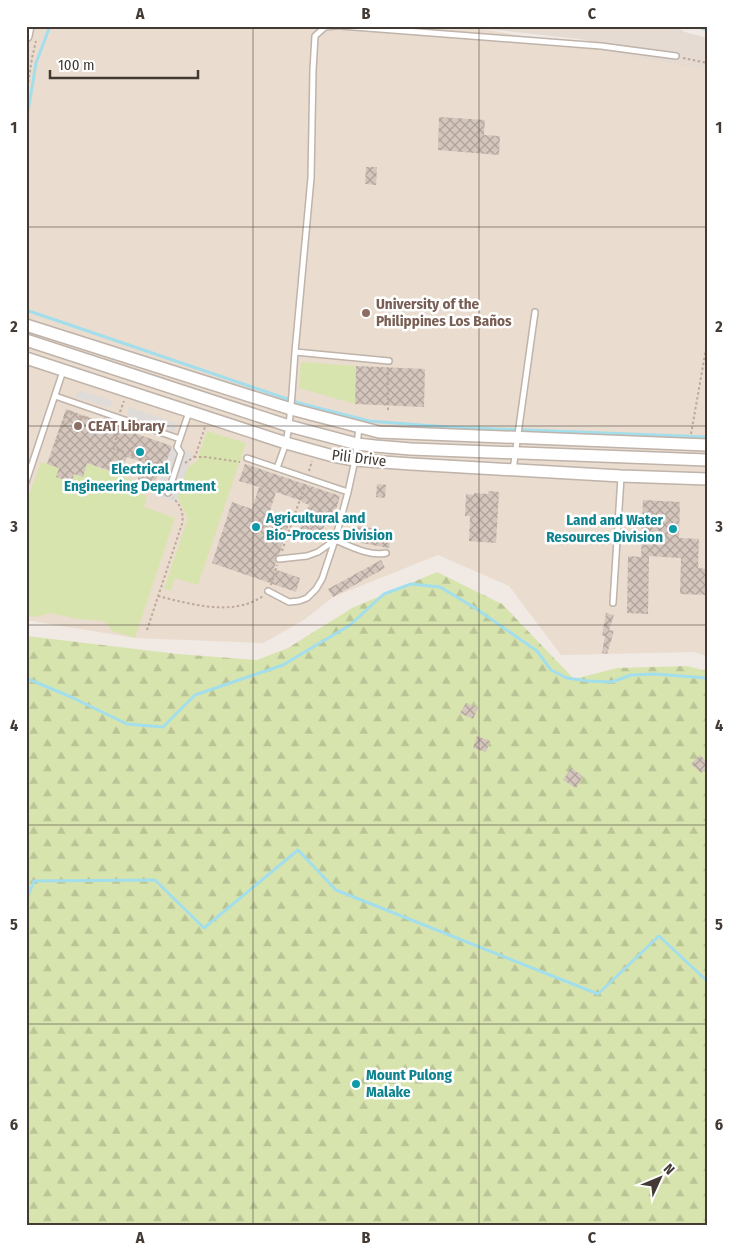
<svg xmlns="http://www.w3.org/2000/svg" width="733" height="1251" viewBox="0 0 733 1251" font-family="'Fira Sans Condensed',sans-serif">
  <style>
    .residential { fill: #e5dbd2 }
    .education { fill: #eadcce }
    .green { fill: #d8e4ae }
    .forest { fill: url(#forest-firs) }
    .parking { fill: #dfdbd9 }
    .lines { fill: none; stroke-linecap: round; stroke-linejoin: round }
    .stream { stroke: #a2deec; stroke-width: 3 }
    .building { fill: url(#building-cross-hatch) }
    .service-casing { stroke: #bfb3aa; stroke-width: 8 }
    .tertiary-casing { stroke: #bfb3aa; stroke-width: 14 }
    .path { stroke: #bda899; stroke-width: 2; stroke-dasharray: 2.5 2.5; stroke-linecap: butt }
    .service { stroke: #fff; stroke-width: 5 }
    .tertiary { stroke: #fff; stroke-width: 11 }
    .grid { fill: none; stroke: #433a34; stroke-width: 1; stroke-opacity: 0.55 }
    .education-dot { fill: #8d6e63; stroke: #fff; stroke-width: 2 }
    .culture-dot { fill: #0f9aa8; stroke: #fff; stroke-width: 2 }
    .labels { text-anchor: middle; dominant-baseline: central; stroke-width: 5; stroke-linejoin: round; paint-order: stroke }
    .education-label { font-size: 15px; font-weight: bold; fill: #785e54; stroke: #fff; text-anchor: start }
    .street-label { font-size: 15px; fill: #433a34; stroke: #fff }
    .culture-label { font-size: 15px; font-weight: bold; fill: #0d838f; stroke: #fff; text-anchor: start }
    .neatline { fill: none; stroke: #433a34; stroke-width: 2 }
    .grid-label { font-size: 16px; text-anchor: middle; font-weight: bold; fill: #433a34 }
  </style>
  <defs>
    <pattern id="forest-firs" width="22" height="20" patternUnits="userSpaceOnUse" patternTransform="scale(1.25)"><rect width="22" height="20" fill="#d8e4ae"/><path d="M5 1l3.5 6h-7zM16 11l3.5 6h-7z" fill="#bbc496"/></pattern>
    <pattern id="building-cross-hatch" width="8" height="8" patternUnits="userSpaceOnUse" patternTransform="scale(1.25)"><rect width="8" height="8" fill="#d5c6bd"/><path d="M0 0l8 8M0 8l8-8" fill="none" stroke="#aea29a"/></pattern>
  </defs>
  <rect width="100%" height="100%" fill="#f1eae4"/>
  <path class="residential" d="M479 26H674L685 32 707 38V72L589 56 587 40 478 28Z"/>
  <path class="education" d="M26 26H476L478 28 707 70V656L694 652 561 655 509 586 438 555 333 597 304 620 263 643 135 638 26 620Z"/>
  <path class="green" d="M301 362 356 366 355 404 299 388Z
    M207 431 246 443 198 585 175 578 170 591 164 589 188 518 177 496 187 468 197 461Z
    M41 462 59 468 56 477 71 482 74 474 83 477 87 463 132 480 129 489 147 496 144 507 175 518 135 638 112 631 104 621 78 619 50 613 37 617 26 616V503Z"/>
  <path class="forest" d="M437 572 502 604 574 679 617 668 687 666 707 671V1225H26V706L28 700 26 699V636L35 637 178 654 257 660 288 648 352 608Z"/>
  <path class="parking" d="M78 390 113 401 110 408 76 397Z
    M129 407 177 424 174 432 127 415Z
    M172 446 192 453 176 502 155 495Z"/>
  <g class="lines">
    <path class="stream" d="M697 26 707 30
      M26 124 36 63 50 26
      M26 310 299 403 369 421 447 427 707 437
      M26 678 71 697 127 724 163 727 195 695 283 665 350 625 384 594 411 584 440 587 475 608 537 651 551 670 567 678 588 681 612 682 631 675 654 674 707 678
      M26 901 34 881 155 880 204 928 298 850 336 890 598 994 659 936 707 981"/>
  </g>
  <path class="building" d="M439 117 485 120 484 135 500 136 499 155 438 150Z
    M366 167H377L376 185 365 184Z
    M356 366 425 369 424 407 355 404Z
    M66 409 102 422 104 417 124 424 122 429 172 446 163 471 160 469 153 487 137 482 143 462 127 457 123 467 116 464 113 472 87 463 83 477 74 474 72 482 56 477 59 468 47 464Z
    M245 464 340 496 335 513 330 512 319 539 299 531 309 505 302 502V501L276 492 269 514 290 521 279 555 275 558 276 562 274 569 300 578 296 592 212 563 232 502 252 509 259 487 239 481Z
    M377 484 386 485 385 498 376 497Z
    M489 491 499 492 496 543 469 541 470 516H465L466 494 474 495V493L488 494Z
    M643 500 680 502 679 538 699 539 698 564H699L698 568 707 569V595L680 594 681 558 649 556 648 614 627 613 628 556 641 557Z
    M358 526 392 531 389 548 356 542Z
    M381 560 385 568 333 597 328 589Z
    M606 613 614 615 609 630 614 631 607 654 602 653 605 636H602Z
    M466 703 478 708 473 719 460 713Z
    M477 736 490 741 486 752 473 748Z
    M700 755 707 762V767L701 773 691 764Z
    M571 768 583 776 576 788 563 780Z"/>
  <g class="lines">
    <defs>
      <path id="service" d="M341 26 601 46 676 56
        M295 352 389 361
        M55 396 180 439
        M247 458 348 492
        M277 468 286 443 289 426 292 394 295 352 311 178 313 70 315 36 325 27 337 26
        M513 470 535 312
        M26 482 63 371
        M168 493 181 453 177 447 189 412
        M279 559 307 556 318 552 335 540C350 546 370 557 386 553
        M268 591 289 602 299 601 307 598 316 589 322 579 335 540 348 492 355 460 359 428
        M613 603 621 477"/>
      <path id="tertiary" d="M26 36 28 26
        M26 325 291 409 379 432 707 445
        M26 340 289 426 357 444 375 446 411 449 707 460
        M26 358 286 443 333 456 355 460 411 464 621 476 707 479"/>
    </defs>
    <use href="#service" class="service-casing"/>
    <use href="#tertiary" class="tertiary-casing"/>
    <path class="path" d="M683 58 707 63
      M26 97 32 58 36 41
      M388 410V368
      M120 412 124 401
      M691 434 707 343
      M56 442 67 412 119 430 113 448 169 468
      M194 457H206L240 462
      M185 463 194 457 196 454 205 427
      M109 469 115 449
      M309 471 312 461
      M140 481 147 460
      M270 512 294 520
      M282 551 305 485
      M271 585 277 565
      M158 596C190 604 233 617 263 596
      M147 630 182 524C184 514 181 505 173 498"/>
    <use href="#service" class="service"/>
    <use href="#tertiary" class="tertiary"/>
  </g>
  <path class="grid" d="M253 26V1225M479 26V1225M26 227H707M26 426H707M26 625H707M26 825H707M26 1024H707"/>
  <g class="education-dot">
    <circle cx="366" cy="313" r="5"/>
    <circle cx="78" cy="426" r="5"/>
  </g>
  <g class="culture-dot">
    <circle cx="140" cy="452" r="5"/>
    <circle cx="256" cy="527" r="5"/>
    <circle cx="673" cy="529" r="5"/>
    <circle cx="356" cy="1084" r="5"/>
  </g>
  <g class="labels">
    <g class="education-label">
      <text x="376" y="304">University of the<tspan x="376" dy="17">Philippines Los Baños</tspan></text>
      <text x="88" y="426">CEAT Library</text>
    </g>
    <g class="street-label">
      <text transform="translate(359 458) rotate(7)">Pili Drive</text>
    </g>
    <g class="culture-label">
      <text x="140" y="469" text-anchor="middle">Electrical<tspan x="140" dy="17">Engineering Department</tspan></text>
      <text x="266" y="518">Agricultural and<tspan x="266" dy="17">Bio-Process Division</tspan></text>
      <text x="663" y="520" text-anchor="end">Land and Water<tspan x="663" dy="17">Resources Division</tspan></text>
      <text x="366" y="1075">Mount Pulong<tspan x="366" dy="17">Malake</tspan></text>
    </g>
  </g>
  <rect width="733" height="1251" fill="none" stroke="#ffffff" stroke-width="55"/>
  <g transform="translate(660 1178) rotate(46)" stroke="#ffffff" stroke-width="4" paint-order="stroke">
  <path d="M0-4L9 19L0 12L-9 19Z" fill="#433a34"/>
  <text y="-8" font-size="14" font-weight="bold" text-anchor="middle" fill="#433a34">N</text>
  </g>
  <path d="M50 70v8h148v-8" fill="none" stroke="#433a34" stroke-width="2.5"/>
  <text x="58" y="70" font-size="15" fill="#433a34" stroke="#ffffff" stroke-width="4" paint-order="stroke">100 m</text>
  <rect x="28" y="28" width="678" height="1196" class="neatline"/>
  <g class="grid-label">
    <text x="140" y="19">A</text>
    <text x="366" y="19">B</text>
    <text x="592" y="19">C</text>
    <text x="14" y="133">1</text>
    <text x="719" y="133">1</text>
    <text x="14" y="332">2</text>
    <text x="719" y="332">2</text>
    <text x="14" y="532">3</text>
    <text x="719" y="532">3</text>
    <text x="14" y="731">4</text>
    <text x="719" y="731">4</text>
    <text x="14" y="930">5</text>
    <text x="719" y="930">5</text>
    <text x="14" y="1130">6</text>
    <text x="719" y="1130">6</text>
    <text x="140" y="1243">A</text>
    <text x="366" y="1243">B</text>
    <text x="592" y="1243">C</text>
  </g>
</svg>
